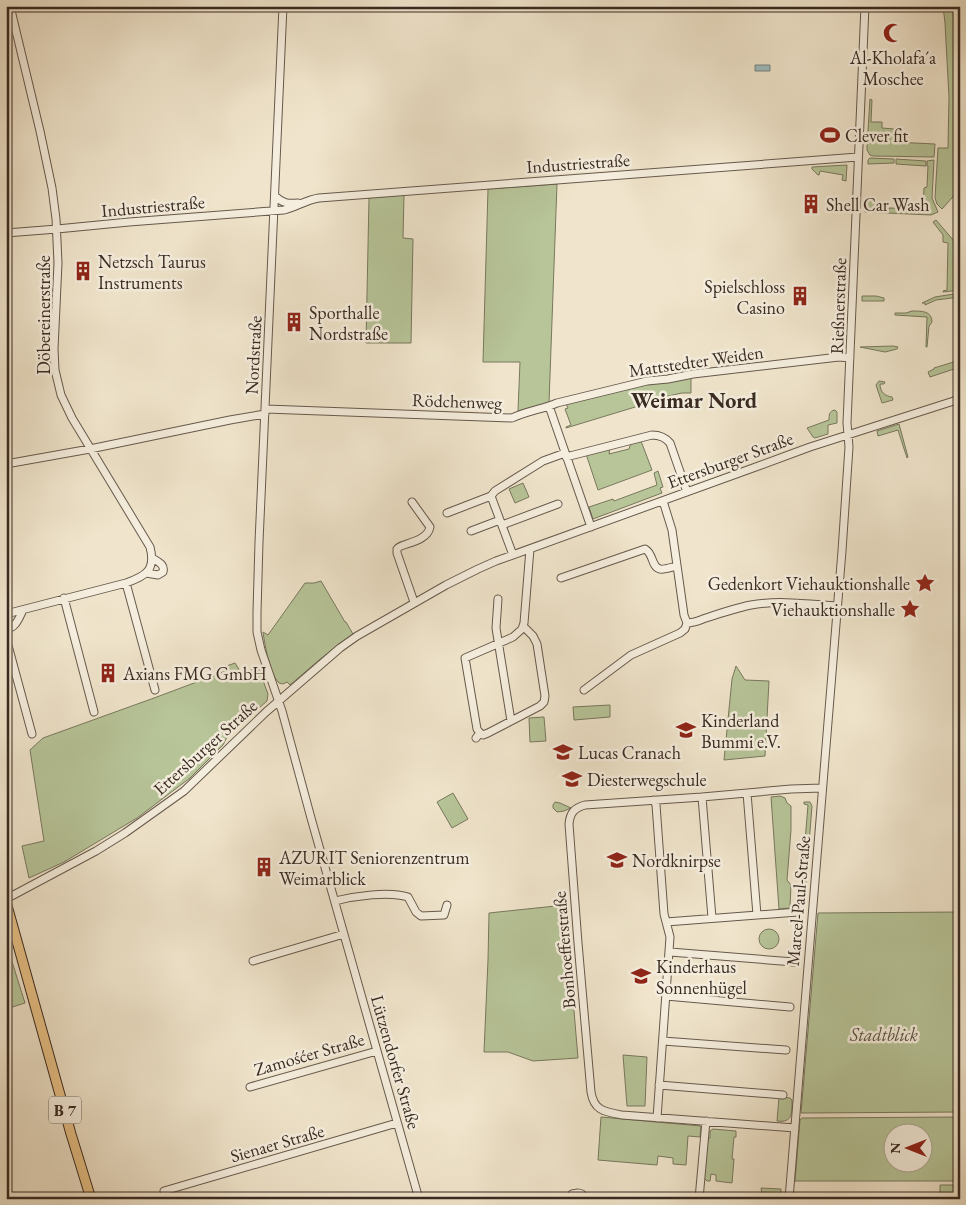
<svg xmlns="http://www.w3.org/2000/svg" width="966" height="1205" viewBox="0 0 966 1205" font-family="'EB Garamond',serif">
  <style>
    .green { fill: #b7c599; stroke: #78785e; fill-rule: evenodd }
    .water { fill: #9ebdc1; stroke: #768281 }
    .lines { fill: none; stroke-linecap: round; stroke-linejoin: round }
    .minor-casing { stroke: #67594c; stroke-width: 9 }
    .major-casing { stroke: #392a22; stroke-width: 11 }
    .minor { stroke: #f5eede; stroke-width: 7 }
    .major { stroke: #e8c286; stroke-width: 9 }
    .labels { text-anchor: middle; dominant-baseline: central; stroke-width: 5; stroke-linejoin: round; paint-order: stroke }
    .shield { fill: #f5eede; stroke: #71655a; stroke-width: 1 }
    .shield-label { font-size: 16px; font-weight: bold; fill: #392a22 }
    .poi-label { font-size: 18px; fill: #392a22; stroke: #f5eede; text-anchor: start }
    .street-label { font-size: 18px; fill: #392a22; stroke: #f5eede }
    .park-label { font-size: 18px; font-style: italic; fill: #585140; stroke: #f5eede }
    .district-label { font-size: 22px; font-weight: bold; fill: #392a22; stroke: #f5eede }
  </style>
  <rect width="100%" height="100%" fill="#f0e5cc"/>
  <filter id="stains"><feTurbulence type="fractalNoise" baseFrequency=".004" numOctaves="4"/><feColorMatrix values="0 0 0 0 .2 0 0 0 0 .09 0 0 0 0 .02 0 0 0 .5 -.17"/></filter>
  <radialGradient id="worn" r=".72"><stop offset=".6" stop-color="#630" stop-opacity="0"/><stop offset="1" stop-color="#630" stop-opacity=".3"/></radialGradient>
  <path class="green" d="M943 6H960V189L942 209 937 204 935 198 938 148H948L949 97 945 23Z
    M870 99 872 100 871 122H882V128L894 129V142L935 144 934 157 873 156 870 155 867 150V146Z
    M870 158 894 159V163L868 164V160Z
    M896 159 926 161V166L896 164Z
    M934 160 932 198 938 212 931 215 865 212 866 199 875 200 874 211 889 212V208L923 209 924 188 927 187 928 166H927V161Z
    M847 165 846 181 842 180 843 175 820 171 819 175H818L812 169V167Z
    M557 184 549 403 518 411 520 362H483L488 189Z
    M404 195 403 238 413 239 411 343H366L369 198Z
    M936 220 960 248V290L943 292V291L947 290 948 243 943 242V235L933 222Z
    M960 293V297L936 300 925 305V303H922L935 297Z
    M862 296H876L884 298V301H862Z
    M912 311C922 311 932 311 932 322L929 326 927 347H926L927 317 895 315V313H906Z
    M893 346 898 347 897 349 885 352 860 347Z
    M960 360V375H957L954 369 930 377 928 372 934 369V368Z
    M691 378V393H682L655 399V401L566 428V427L571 425 565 409 568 408 566 404 645 384Z
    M879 381 885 382 884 384H880C880 392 885 396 892 397L893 400 882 403 876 385Z
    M835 410 837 412V423L828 425V434L815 438 813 437 807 428 829 420C829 415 829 411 835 410Z
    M899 424 908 457 907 458 898 430 878 436 877 431Z
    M641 441 652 470 598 490 586 454 610 448 609 454 629 449 631 443Z
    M658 471 663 487 660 488 662 493 593 519 589 507 613 499 614 501 657 485 654 473Z
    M523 483 529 497 515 503 509 489Z
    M321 581 345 622H346L353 634 319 660 290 685 287 682 283 684 279 683C270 674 265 646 263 632L268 635 305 583H314Z
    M235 663 242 674 258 667 268 694 267 701 228 735 223 745 190 778 137 818 64 862 29 878 22 846 44 841 30 750 43 738 154 698 226 671 224 667Z
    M736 666 745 680 769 681 765 756 724 760 732 679Z
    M610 705V717L574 720 573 707Z
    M544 717 546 741 530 742 529 718Z
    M453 793 468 819 452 828 437 802Z
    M780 796 785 798 787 803 791 806V830L787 880 791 885 790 908 779 909 771 797Z
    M555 802 560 803 571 808 564 811 557 812 553 808V805Z
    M804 802H810L812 806 804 907 800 909 796 902H800L808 805 804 804Z
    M565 905 578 1058 533 1061 508 1052H484L488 960 489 913Z
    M960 912V1112L801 1113 818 913Z
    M759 939a10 10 0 1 1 20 0a10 10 0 1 1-20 0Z
    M6 952H9L25 1003 6 1009Z
    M623 1055 647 1057 645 1106H627Z
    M779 1097 790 1098 792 1100C792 1113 793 1123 777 1121Z
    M601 1117 701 1126 700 1137 688 1136 686 1165 673 1164V1158L658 1156 657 1165 598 1160Z
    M960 1117V1181H795L800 1120 802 1118ZM894 1132H924V1162H894Z
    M713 1129 736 1131V1137H734L732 1159H734L732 1183 716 1181V1175L711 1174 710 1181H707L704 1178 708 1138H710V1131Z
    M940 1185H960V1199H940Z
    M761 1188 781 1189V1199H763Z"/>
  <path class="water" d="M755 65H770V71H755Z"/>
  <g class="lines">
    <defs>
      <path id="minor" d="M283 6 259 542 257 612V632L261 650 282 711 311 818 419 1199
        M275 196C282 203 288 204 298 203
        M6 233 57 229 129 222 284 210C296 207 306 200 319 198L858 157
        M549 406 591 527
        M266 409 512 418C527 411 543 409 557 403L647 381 668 379 693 374 839 357 850 358
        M566 457 652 435C660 435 665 437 670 443L687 492
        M6 464 90 449 230 420 265 414
        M491 496 513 555
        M663 501 672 530 684 615 687 623
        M412 502 430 527C427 543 400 543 397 549 397 550 397 552 397 553L414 602
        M447 513 491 496 495 491 543 461 565 453
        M502 525 558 504
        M471 531 500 520
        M146 573 158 575 163 572C165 564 158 562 152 558
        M561 578 645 549C654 554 651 567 660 569 664 570 672 567 677 566
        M126 583 155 690
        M64 598 94 712
        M498 599 496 628 511 721
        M6 614 126 583C146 576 156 570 150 547L72 418 61 395 55 370 54 349 58 263 56 219 52 188 40 131 10 6
        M687 623C694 623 700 620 706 618 721 613 736 608 751 605 779 600 808 604 837 606
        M6 629C16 628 19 618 23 610
        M6 638 32 734
        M584 690 631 655 680 633 685 629 687 623
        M480 733 483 735 488 733 540 706 544 702 545 696 537 644 533 636 523 626
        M476 738 480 733 477 729 465 658 513 637 522 629 524 623 530 549
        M747 793 757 915
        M702 797 712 918
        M654 800 656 805 664 914 670 937 657 1118
        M6 899 96 851 125 833 184 791 266 712 340 648 357 636 446 585 478 569 496 561 753 468 810 447 960 399
        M335 901C355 896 389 891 408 897L416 912 421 916 444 915 447 905
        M666 922 798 912
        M670 952 794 962
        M253 961 344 934
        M666 996 790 1007
        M663 1041 786 1050
        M659 1085 783 1095
        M250 1087 377 1051
        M795 1128 622 1115C605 1112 594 1111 591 1092L578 943 569 824C570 813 574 808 585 805L702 797 791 789 822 788
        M164 1191 397 1123
        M569 1199 572 1194 578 1193 582 1194 584 1199
        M699 1199 706 1121
        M789 1199 842 551 849 447 847 423 865 6"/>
      <path id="major" d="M6 902 71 1134 91 1199"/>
    </defs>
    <use href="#minor" class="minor-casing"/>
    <use href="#major" class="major-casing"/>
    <use href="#minor" class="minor"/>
    <use href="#major" class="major"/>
  </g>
  <defs>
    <symbol id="mosque-bare" viewBox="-9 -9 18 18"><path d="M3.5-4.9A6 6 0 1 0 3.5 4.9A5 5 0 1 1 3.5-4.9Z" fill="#8f2418" stroke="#f5eede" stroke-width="2.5" paint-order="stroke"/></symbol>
    <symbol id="stadium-bare" viewBox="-9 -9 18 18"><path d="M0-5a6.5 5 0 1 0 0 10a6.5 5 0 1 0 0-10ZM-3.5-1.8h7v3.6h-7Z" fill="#8f2418" stroke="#f5eede" stroke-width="2.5" paint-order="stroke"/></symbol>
    <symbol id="building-bare" viewBox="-9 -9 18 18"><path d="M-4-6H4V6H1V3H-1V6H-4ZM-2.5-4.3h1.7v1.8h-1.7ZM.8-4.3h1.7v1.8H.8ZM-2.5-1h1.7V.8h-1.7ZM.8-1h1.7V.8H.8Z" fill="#8f2418" stroke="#f5eede" stroke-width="2.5" paint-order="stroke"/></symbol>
    <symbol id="sight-bare" viewBox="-9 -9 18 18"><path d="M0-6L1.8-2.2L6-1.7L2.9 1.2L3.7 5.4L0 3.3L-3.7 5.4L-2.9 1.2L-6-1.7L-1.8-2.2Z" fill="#8f2418" stroke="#f5eede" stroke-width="2.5" paint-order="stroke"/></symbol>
    <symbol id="school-bare" viewBox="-9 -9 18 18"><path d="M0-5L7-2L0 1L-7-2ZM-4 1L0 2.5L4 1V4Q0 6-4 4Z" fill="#8f2418" stroke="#f5eede" stroke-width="2.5" paint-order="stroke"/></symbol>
  </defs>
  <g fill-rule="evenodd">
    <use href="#mosque-bare" x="879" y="19" width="28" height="28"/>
    <use href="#stadium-bare" x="816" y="121" width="28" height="28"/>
    <use href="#building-bare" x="797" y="190" width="28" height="28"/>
    <use href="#building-bare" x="69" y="257" width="28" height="28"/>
    <use href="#building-bare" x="786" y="282" width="28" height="28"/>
    <use href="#building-bare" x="280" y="308" width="28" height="28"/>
    <use href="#sight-bare" x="911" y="569" width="28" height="28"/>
    <use href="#sight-bare" x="896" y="595" width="28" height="28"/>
    <use href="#building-bare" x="94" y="659" width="28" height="28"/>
    <use href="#school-bare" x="672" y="716" width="28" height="28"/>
    <use href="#school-bare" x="549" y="738" width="28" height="28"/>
    <use href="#school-bare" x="558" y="765" width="28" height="28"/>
    <use href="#school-bare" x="603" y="846" width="28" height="28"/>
    <use href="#building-bare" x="250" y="853" width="28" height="28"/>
    <use href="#school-bare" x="627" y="962" width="28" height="28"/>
  </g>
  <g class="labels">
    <rect class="shield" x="49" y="1096.5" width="32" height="27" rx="4"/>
    <g class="shield-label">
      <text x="65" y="1110">B 7</text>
    </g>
    <g class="poi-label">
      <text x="893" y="57" text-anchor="middle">Al-Kholafa´a<tspan x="893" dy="21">Moschee</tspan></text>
      <text x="845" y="135">Clever fit</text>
      <text x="826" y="204">Shell Car Wash</text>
      <text x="98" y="261">Netzsch Taurus<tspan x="98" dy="21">Instruments</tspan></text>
      <text x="785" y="286" text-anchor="end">Spielschloss<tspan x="785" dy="21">Casino</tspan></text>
      <text x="309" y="312">Sporthalle<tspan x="309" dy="21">Nordstraße</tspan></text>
      <text x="910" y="583" text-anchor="end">Gedenkort Viehauktionshalle</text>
      <text x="895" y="609" text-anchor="end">Viehauktionshalle</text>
      <text x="123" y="673">Axians FMG GmbH</text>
      <text x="701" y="720">Kinderland<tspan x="701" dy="21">Bummi e.V.</tspan></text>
      <text x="578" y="752">Lucas Cranach</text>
      <text x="587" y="779">Diesterwegschule</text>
      <text x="279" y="857">AZURIT Seniorenzentrum<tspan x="279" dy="21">Weimarblick</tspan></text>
      <text x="632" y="860">Nordknirpse</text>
      <text x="656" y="966">Kinderhaus<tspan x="656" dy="21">Sonnenhügel</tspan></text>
    </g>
    <g class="street-label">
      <text transform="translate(578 163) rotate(-4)">Industriestraße</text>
      <text transform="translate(153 206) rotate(-5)">Industriestraße</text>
      <text transform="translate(838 306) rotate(-88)">Rießnerstraße</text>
      <text transform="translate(43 315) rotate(-90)">Döbereinerstraße</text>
      <text transform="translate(253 355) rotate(-87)">Nordstraße</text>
      <text transform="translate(696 361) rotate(-8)">Mattstedter Weiden</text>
      <text transform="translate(457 401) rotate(2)">Rödchenweg</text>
      <text transform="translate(730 460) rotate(-20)">Ettersburger Straße</text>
      <text transform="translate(205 747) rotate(-42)">Ettersburger Straße</text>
      <text transform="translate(798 901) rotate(-85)">Marcel-Paul-Straße</text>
      <text transform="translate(564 950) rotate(-95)">Bonhoefferstraße</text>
      <text transform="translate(309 1054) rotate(-16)">Zamośćer Straße</text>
      <text transform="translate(396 1062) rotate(74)">Lützendorfer Straße</text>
      <text transform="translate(277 1143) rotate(-16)">Sienaer Straße</text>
    </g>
    <g class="park-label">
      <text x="884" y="1034">Stadtblick</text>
    </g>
    <g class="district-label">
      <text x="694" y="400">Weimar Nord</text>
    </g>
  </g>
  <rect width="966" height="1205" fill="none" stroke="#f0e5cc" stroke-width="25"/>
  <rect x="8" y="8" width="951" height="1190" fill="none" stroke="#392a22" stroke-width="2.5"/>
  <rect x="12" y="12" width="941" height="1180" fill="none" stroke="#392a22"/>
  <g transform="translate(908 1148) rotate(270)"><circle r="24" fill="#f5eede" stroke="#aaa093"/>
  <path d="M0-4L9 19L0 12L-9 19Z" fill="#8f2418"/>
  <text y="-8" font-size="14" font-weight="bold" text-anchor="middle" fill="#392a22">N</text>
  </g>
  <rect width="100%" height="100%" filter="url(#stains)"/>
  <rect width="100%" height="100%" fill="url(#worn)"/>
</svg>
